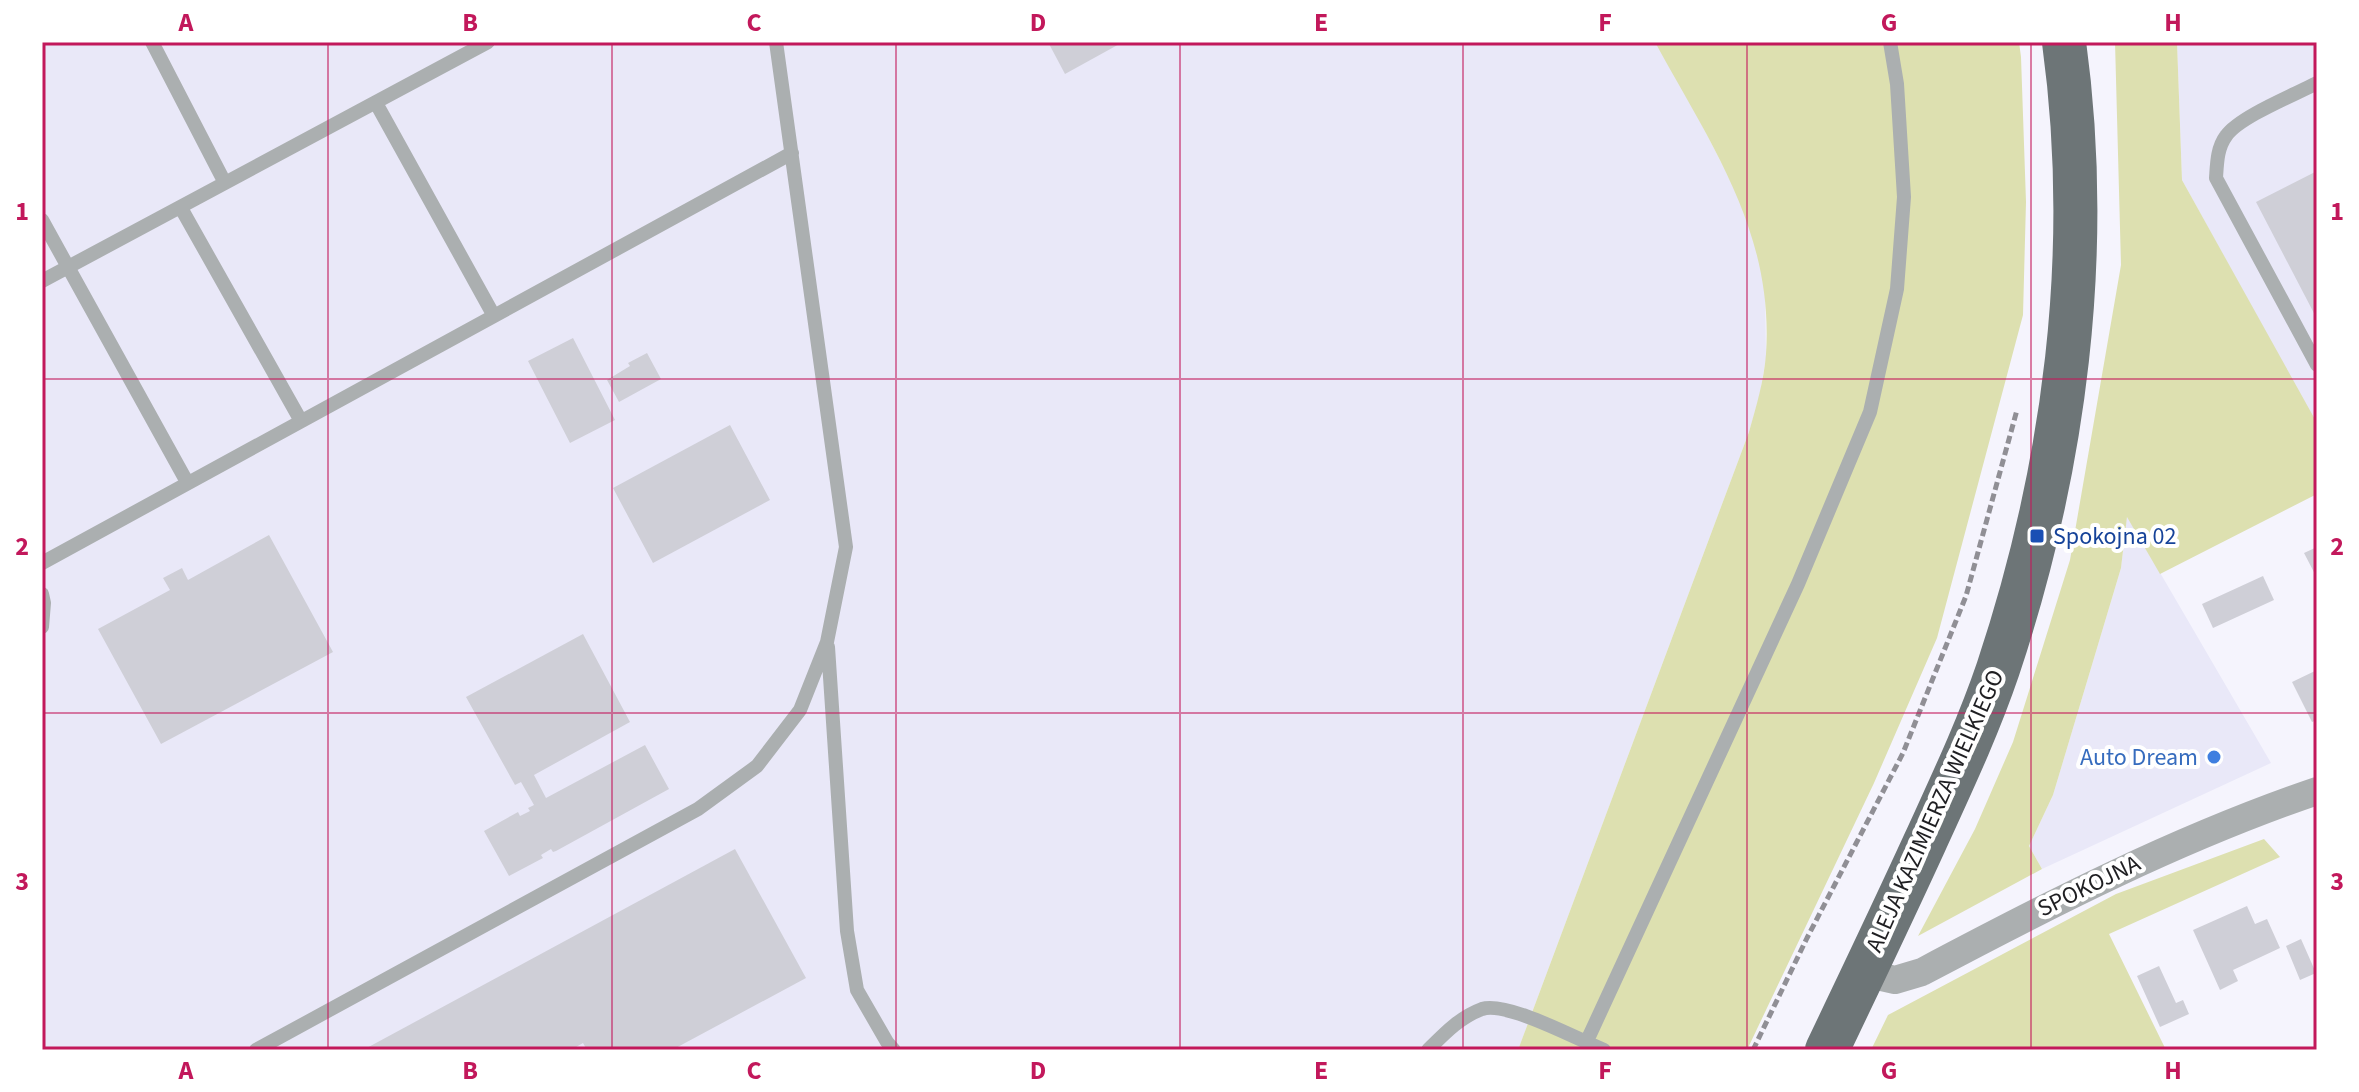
<svg xmlns="http://www.w3.org/2000/svg" width="2359" height="1092" viewBox="0 0 2359 1092" font-family="'Source Sans 3',sans-serif">
  <style>
    .built { fill: #e9e8f8 }
    .green { fill: #dde0b0 }
    .building { fill: #cfcfd7 }
    .lines { fill: none; stroke-linecap: round; stroke-linejoin: round }
    .path { stroke: #908f95; stroke-width: 5; stroke-dasharray: 8 4; stroke-linecap: butt }
    .lane { stroke: #abafb0; stroke-width: 14 }
    .street { stroke: #abafb0; stroke-width: 28 }
    .primary { stroke: #6d7577; stroke-width: 44 }
    .grid { fill: none; stroke: #c2185b; stroke-width: 2; stroke-opacity: 0.55 }
    .transit-dot { fill: #1a4fb4; stroke: #fff; stroke-width: 3 }
    .shop-dot { fill: #3f7fe0; stroke: #fff; stroke-width: 3 }
    .labels { text-anchor: middle; dominant-baseline: central; stroke-width: 8; stroke-linejoin: round; paint-order: stroke }
    .transit-label { font-size: 24px; fill: #164399; stroke: #fff; text-anchor: start }
    .shop-label { font-size: 24px; fill: #366cbe; stroke: #fff; text-anchor: end }
    .street-label { font-size: 24px; fill: #1f1f22; stroke: #fff }
    .neatline { fill: none; stroke: #c2185b; stroke-width: 3 }
    .grid-label { font-size: 26px; text-anchor: middle; font-weight: bold; fill: #c2185b }
  </style>
  <rect width="100%" height="100%" fill="#f5f4fd"/>
  <path class="built" d="M42 42H1659L1736 191 1756 246 1765 284 1766 358 1760 394 1749 432 1518 1050H42Z
    M2177 42H2317V426L2182 180Z
    M2127 516 2271 763 2042 869 2029 846 2053 795 2121 568Z"/>
  <path class="green" d="M1655 42H2019L2021 57 2026 202 2023 315 1937 638 1874 783 1747 1050H1518L1749 432C1756 407 1764 381 1766 354 1774 232 1711 145 1655 42Z
    M2115 42H2177L2182 180 2317 423V494L2160 574 2127 517 2121 568 2053 795 2029 846 2042 869 1918 936 1975 829 2013 742 2070 560 2121 265Z
    M2264 839 2280 857 2109 934 2166 1050H1871L1888 1015 2116 894Z"/>
  <path class="building" d="M1048 42H1123L1065 74Z
    M2317 171V319L2256 202Z
    M573 338 615 420 570 443 528 361Z
    M647 353 661 379 619 402 607 380 630 366 628 363Z
    M730 425 770 500 653 563 613 488Z
    M269 535 333 652 161 744 98 629 170 590 163 578 182 568 188 580Z
    M2317 547V578L2304 553Z
    M2263 576 2274 600 2213 628 2202 604Z
    M583 634 630 722 534 775 546 798 645 745 669 789 556 851 553 852 551 849 541 855 543 858 509 876 484 831 518 812 520 816 530 811 528 808 534 805 521 782 515 785 466 697Z
    M2317 670V720L2312 722 2292 682Z
    M735 849 806 978 672 1050H587L583 1043 571 1050H363Z
    M2247 906 2255 924 2267 919 2280 948 2233 970 2238 981 2220 990 2193 930Z
    M2301 939 2316 973 2300 980 2286 946Z
    M2159 966 2176 1003 2183 1000 2189 1014 2160 1027 2137 976Z"/>
  <g class="lines">
    <path class="path" d="M1753 1050 1807 938 1903 753 1966 596 2017 410"/>
    <path class="lane" d="M152 42 225 183
      M2317 83C2294 95 2239 117 2226 136 2217 148 2217 164 2216 178L2317 365
      M376 103 494 316
      M181 208 301 421
      M42 220 187 482
      M42 281 488 42
      M42 563 792 153
      M42 594 44 603 42 627
      M828 647 847 931 857 990 887 1042 894 1050
      M1586 1043 1798 584 1870 412 1897 289 1904 197 1897 84 1890 42
      M256 1050 698 809 757 766 800 710 827 642 846 547 776 42
      M1428 1050C1444 1034 1460 1017 1482 1009 1507 1001 1577 1039 1604 1050"/>
    <path class="street" d="M1864 973 1895 980 1922 972C2050 904 2179 838 2317 791"/>
    <path class="primary" d="M1827 1050C1860 981 1893 912 1925 842 1951 785 1978 728 1998 669 2065 468 2093 253 2064 42"/>
  </g>
  <path class="grid" d="M328 42V1050M612 42V1050M896 42V1050M1180 42V1050M1463 42V1050M1747 42V1050M2031 42V1050M42 379H2317M42 713H2317"/>
  <rect class="transit-dot" x="2029" y="528" width="16" height="16" rx="4"/>
  <circle class="shop-dot" cx="2214" cy="757" r="8"/>
  <g class="labels">
    <g class="transit-label">
      <text x="2053" y="536">Spokojna 02</text>
    </g>
    <g class="shop-label">
      <text x="2198" y="757">Auto Dream</text>
    </g>
    <g class="street-label">
      <text transform="translate(1935 811) rotate(-66)">ALEJA KAZIMIERZA WIELKIEGO</text>
      <text transform="translate(2089 886) rotate(-26)">SPOKOJNA</text>
    </g>
  </g>
  <rect width="2359" height="1092" fill="none" stroke="#ffffff" stroke-width="88"/>
  <rect x="44" y="44" width="2271" height="1004" class="neatline"/>
  <g class="grid-label">
    <text x="186" y="31">A</text>
    <text x="470" y="31">B</text>
    <text x="754" y="31">C</text>
    <text x="1038" y="31">D</text>
    <text x="1321" y="31">E</text>
    <text x="1605" y="31">F</text>
    <text x="1889" y="31">G</text>
    <text x="2173" y="31">H</text>
    <text x="22" y="220">1</text>
    <text x="2337" y="220">1</text>
    <text x="22" y="555">2</text>
    <text x="2337" y="555">2</text>
    <text x="22" y="890">3</text>
    <text x="2337" y="890">3</text>
    <text x="186" y="1079">A</text>
    <text x="470" y="1079">B</text>
    <text x="754" y="1079">C</text>
    <text x="1038" y="1079">D</text>
    <text x="1321" y="1079">E</text>
    <text x="1605" y="1079">F</text>
    <text x="1889" y="1079">G</text>
    <text x="2173" y="1079">H</text>
  </g>
</svg>
